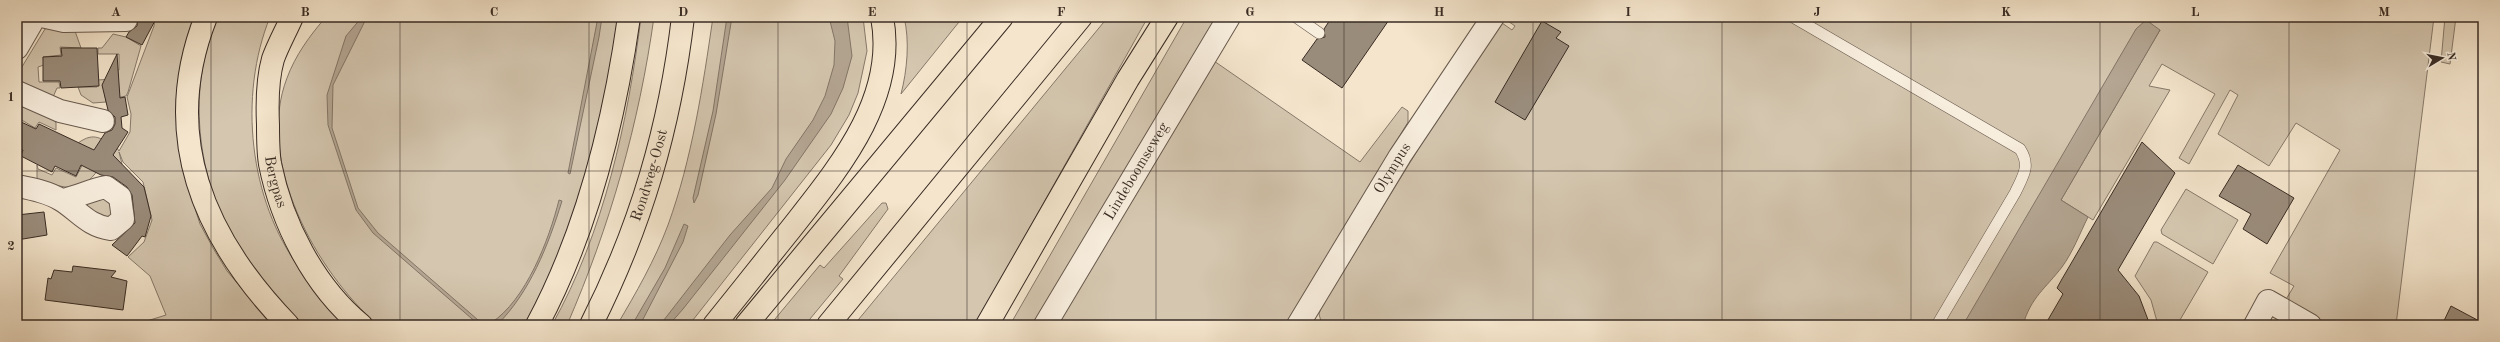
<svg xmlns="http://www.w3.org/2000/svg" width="2500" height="342" viewBox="0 0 2500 342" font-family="'Old Standard TT',serif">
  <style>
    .green { fill: #d4c6af; stroke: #86796a }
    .water { fill: #b4a693; stroke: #837567 }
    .building { fill: #9a8c7b; stroke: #392c24 }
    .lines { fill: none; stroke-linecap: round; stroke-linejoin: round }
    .service-casing { stroke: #685a4e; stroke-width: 12 }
    .minor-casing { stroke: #685a4e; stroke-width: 24 }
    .primary-casing { stroke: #392c24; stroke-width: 24 }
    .motorway-casing { stroke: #392c24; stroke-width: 24 }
    .service { stroke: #f8eede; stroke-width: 11 }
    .minor { stroke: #f8eede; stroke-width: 22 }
    .primary { stroke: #f4e5cc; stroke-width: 22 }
    .motorway { stroke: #f4e5cc; stroke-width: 22 }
    .grid { fill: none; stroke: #392c24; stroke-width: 1; stroke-opacity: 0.55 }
    .labels { text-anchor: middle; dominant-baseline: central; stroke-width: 4; stroke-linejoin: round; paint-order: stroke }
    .street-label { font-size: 15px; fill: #392c24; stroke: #f8eede }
    .neatline { fill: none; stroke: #392c24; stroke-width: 1.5 }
    .grid-label { font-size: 13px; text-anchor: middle; font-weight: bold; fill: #392c24 }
  </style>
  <rect width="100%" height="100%" fill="#f4e5cc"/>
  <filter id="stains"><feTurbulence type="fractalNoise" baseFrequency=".005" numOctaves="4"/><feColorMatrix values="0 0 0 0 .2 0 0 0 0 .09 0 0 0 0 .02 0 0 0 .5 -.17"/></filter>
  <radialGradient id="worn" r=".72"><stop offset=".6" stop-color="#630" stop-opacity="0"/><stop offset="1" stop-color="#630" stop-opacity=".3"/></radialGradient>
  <path class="green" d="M155 17H195L182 62 179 144 183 171 200 224 213 248 227 271 273 325H134L166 315 150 276 128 257 144 242 152 220 143 182 123 162 119 152 122 164 106 157C86 193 73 192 37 179V165L38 169 52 175 56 168 76 177 88 154 78 143C95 131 101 139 117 148L119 151 130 132 131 114 127 97 154 26Z
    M218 17H270C238 96 249 200 300 269 314 289 332 307 347 325H300C288 314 279 301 269 288 261 278 252 268 244 257 198 189 184 93 218 17Z
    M326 17H620L603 108 573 226 530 325H378C316 272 255 161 287 78 295 56 310 35 326 17Z
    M641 17H654C639 124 610 226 567 325H552C604 232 628 122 641 17Z
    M713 17H863L867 51 858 93 849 115 831 145 689 325H617C636 293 655 260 668 225 692 159 703 86 713 17Z
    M904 17H963L901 94C907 71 910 41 904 17Z
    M1108 17H1148L975 325H854Z
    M1187 17H1218L1034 325H1010Z
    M1506 17H2434L2396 325H2325L2285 301 2294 286 2270 273 2340 150 2296 123 2269 166 2218 134 2238 95 2230 90 2189 164 2179 158 2215 94 2162 64 2149 86 2170 90 2093 220 2061 200 2160 30 1975 325H1322L1319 314 1321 308 1458 84 1502 23 1512 30 1515 26 1505 19Z
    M2445 17H2456L2450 64 2441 62Z
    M51 27 75 31 81 48 60 47 61 55 43 57 44 65 38 67 39 82H59L60 88H57L53 97 17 82V75L45 29Z
    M113 34 126 37 141 46 128 92 126 96 111 99 105 95 106 102 93 103 81 95 78 87H97V80L115 79 114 70H119V54H98V48H102Z
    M1214 61 1360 162 1402 107 1408 111V122L1286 325H1056Z
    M17 99 53 117 56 123V130L39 122 35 128 20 119 17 129Z
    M2186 189 2238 220 2213 264 2162 234 2161 230Z
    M103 197 113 208 112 216 106 218 82 210 86 200Z
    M882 203H886L888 209 839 276 843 279 805 325H770L820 265 824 268Z
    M2154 242H2157L2208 272 2177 325H2158L2151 300 2135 276Z"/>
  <path class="water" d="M362 17H367L333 85 332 128 358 208 378 233 478 320 491 323C526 300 549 240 559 200L562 201C548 246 530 292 497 325H479L373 233 356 210 328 125 327 95 346 36Z
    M598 17H602L599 37 570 174 568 173Z
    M727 17H732L716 114 698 195 694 203 693 198 713 111Z
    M829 17H847L852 56 843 88 831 114 785 180 683 309 669 325H660L730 235 772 188 786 159 813 120 825 96 834 65 835 41Z
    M2146 20 2160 30 2061 200 2088 217C2080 233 2073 252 2062 267 2046 288 2031 297 2023 325H1963L2136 29Z
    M684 224 688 226 683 242 640 325H632L665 268Z"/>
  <path class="building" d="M138 17H157L142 45 126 37 129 32 137 26Z
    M1332 17H1391L1342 88 1302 60 1317 39 1325 37 1324 29Z
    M1542 21 1561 32 1556 38 1569 46 1525 120 1495 102Z
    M61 48H97L99 86 61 88 60 81H43V57L62 56Z
    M117 54 120 98 125 97 128 115 121 117 122 128 128 132 113 155 144 187 151 216 145 237 142 236 127 256 112 245 135 223 132 195 127 187 113 177 101 175 81 165 76 176 55 166 52 172 21 156 23 150 17 147V120L36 129 39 124 94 150 105 133 112 130 115 124V117L108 110 102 85Z
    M2142 142 2175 173 2118 270 2139 296 2150 325H2045L2063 294 2057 288 2062 279Z
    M2238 165 2294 198 2267 244 2243 229 2251 214 2219 196Z
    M44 212 47 235 17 240V215Z
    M73 266 116 271 111 277 127 281 123 310 45 300 48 278 51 279 54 270 72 272Z
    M2451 306 2483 323V325H2442Z"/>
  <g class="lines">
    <defs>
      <path id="service" d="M1296 17 1319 33
        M1793 17 2020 149C2031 166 2023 176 2015 193L1937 325"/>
      <g id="minor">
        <path d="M46 17 64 21 126 20"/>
        <path d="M17 48 35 17"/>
        <path d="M17 92 60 111 103 121"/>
        <path d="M17 186C32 189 48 192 61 200 79 211 88 226 111 229L123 219 120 197 106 187C90 190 78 197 62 200"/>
        <path id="s1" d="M1045 325 1229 17"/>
        <path id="s2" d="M1298 325 1400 156 1493 17"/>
        <path d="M2255 325 2268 301 2310 325"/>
      </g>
      <g id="primary">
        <path d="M206 17C159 136 204 238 288 325"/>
        <path id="s3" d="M292 17C286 31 278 45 273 59 267 80 267 103 268 125 268 138 268 152 270 164 282 224 314 286 361 325"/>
        <path d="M537 325C588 230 614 123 629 17"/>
        <path id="s4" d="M591 325C641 226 670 127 683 17"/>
      </g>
      <path id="motorway" d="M714 325C740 293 765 261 790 230 837 170 898 99 882 17
        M746 325 1002 17
        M828 325 1081 17
        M987 325 1128 79 1167 17"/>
    </defs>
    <use href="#service" class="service-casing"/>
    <use href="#minor" class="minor-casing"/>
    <use href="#primary" class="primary-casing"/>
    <use href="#motorway" class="motorway-casing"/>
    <use href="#service" class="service"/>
    <use href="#minor" class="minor"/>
    <use href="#primary" class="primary"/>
    <use href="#motorway" class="motorway"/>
  </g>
  <path class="grid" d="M211 17V325M400 17V325M589 17V325M778 17V325M967 17V325M1156 17V325M1344 17V325M1533 17V325M1722 17V325M1911 17V325M2100 17V325M2289 17V325M17 171H2483"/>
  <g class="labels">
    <g class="street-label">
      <text stroke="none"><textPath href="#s2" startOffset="183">Olympus</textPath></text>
      <text stroke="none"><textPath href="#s1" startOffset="179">Lindeboomseweg</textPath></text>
      <text stroke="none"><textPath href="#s4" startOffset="161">Rondweg-Oost</textPath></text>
      <text stroke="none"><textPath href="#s3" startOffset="170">Bergpas</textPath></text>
    </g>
  </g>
  <rect width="2500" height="342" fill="none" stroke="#f4e5cc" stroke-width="44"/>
  <g transform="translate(2442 58) rotate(80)" stroke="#f8eede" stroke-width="3" paint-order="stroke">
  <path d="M0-3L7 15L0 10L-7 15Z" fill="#392c24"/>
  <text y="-6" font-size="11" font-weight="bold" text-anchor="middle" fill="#392c24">N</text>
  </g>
  <rect x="22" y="22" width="2456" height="298" class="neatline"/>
  <g class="grid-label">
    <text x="116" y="16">A</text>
    <text x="305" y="16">B</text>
    <text x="494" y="16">C</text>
    <text x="683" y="16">D</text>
    <text x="872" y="16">E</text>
    <text x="1061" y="16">F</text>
    <text x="1250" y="16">G</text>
    <text x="1439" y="16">H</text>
    <text x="1628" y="16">I</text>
    <text x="1817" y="16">J</text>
    <text x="2006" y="16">K</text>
    <text x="2195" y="16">L</text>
    <text x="2384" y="16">M</text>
    <text x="11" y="101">1</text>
    <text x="11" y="250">2</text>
  </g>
  <rect width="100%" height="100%" filter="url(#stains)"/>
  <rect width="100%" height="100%" fill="url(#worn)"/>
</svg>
